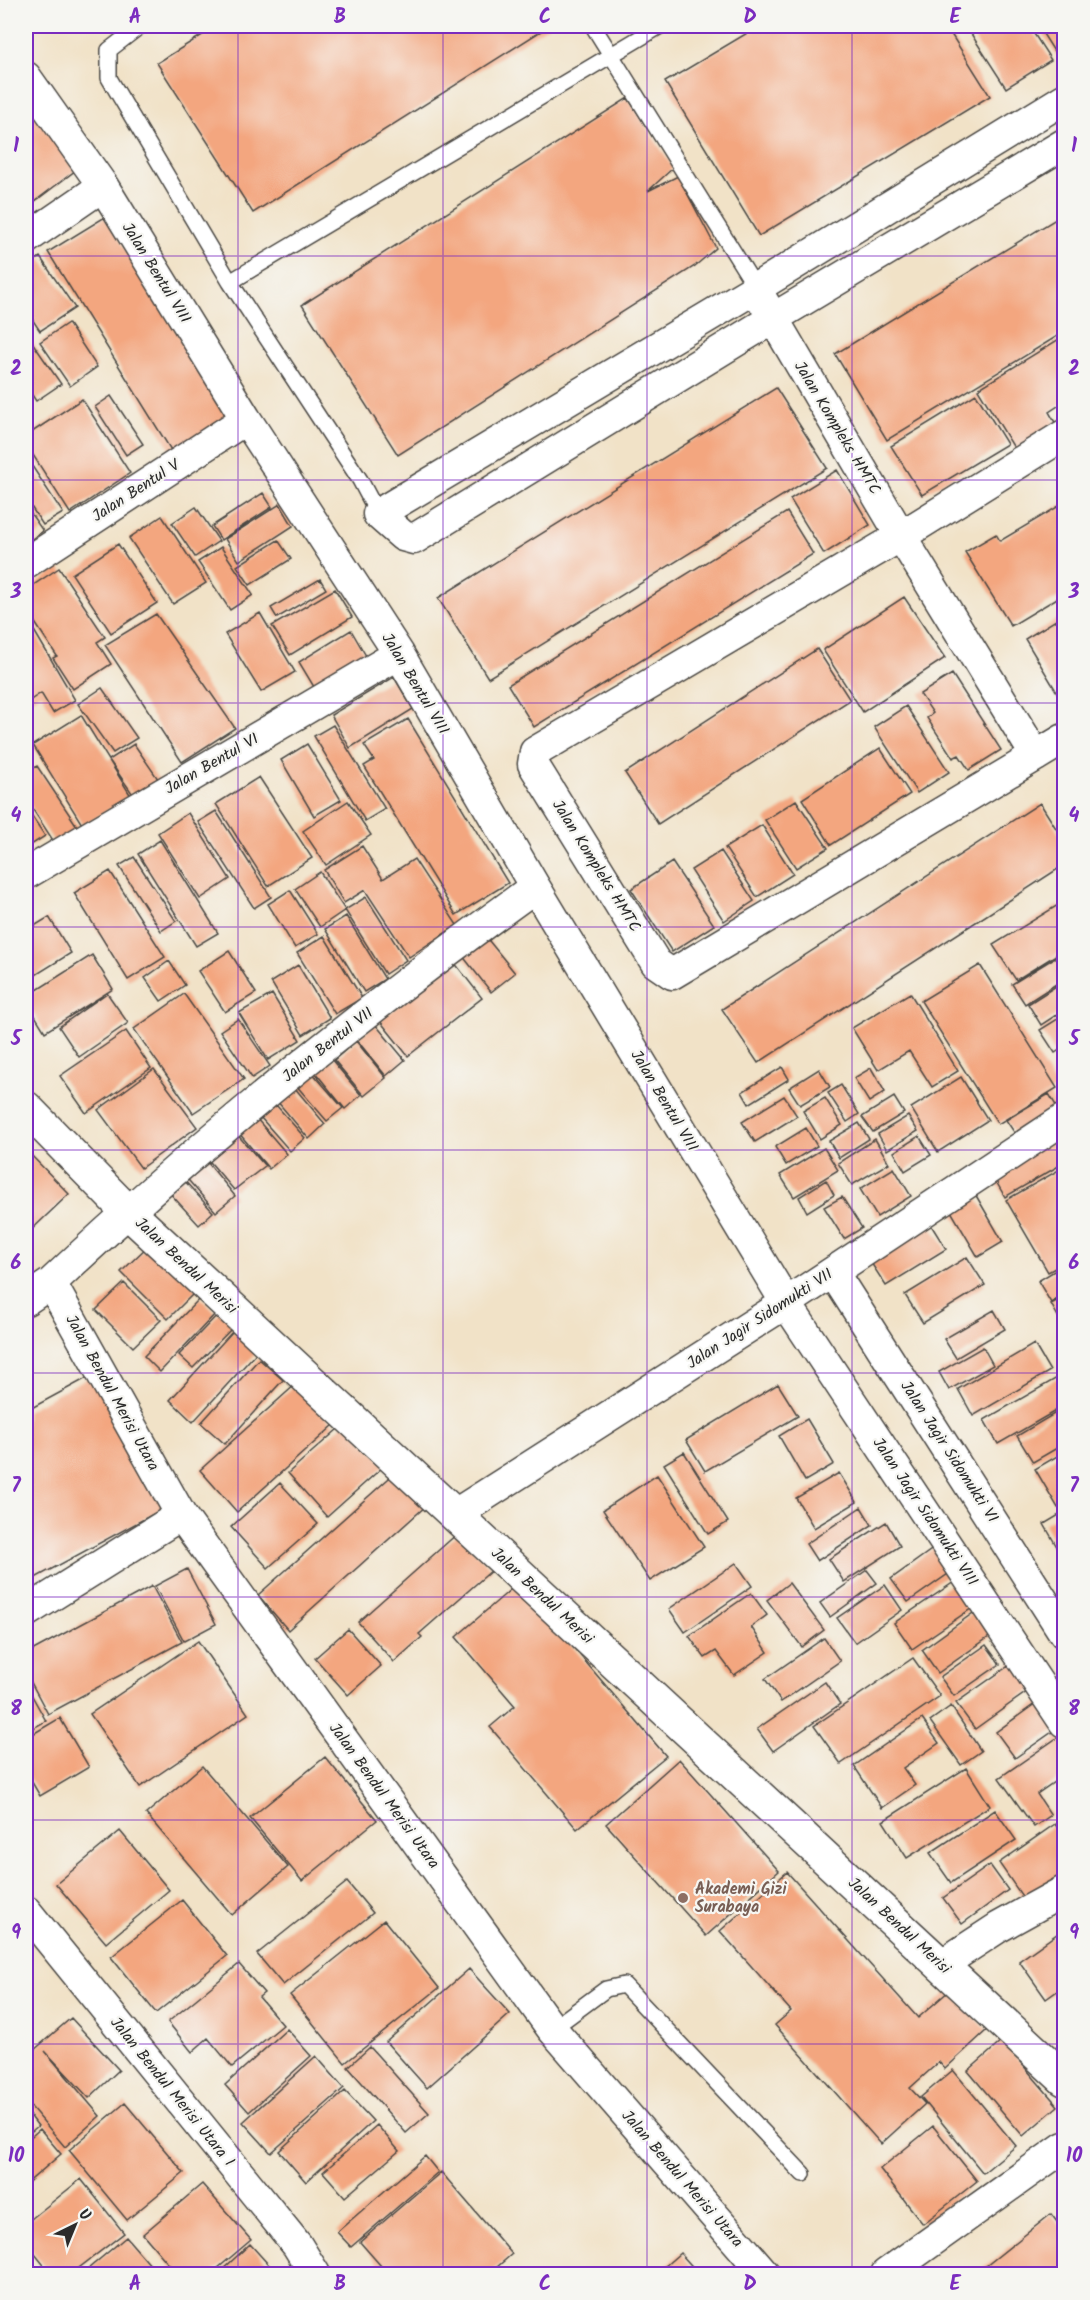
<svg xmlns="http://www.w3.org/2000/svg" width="1090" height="2300" viewBox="0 0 1090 2300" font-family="Kalam,sans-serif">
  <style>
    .building { fill: #f3a67f }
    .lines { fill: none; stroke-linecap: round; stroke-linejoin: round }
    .lane-casing { stroke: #494642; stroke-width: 18 }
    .street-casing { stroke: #494642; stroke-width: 33 }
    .secondary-casing { stroke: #494642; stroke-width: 36 }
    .lane { stroke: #fff; stroke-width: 15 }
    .street { stroke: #fff; stroke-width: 30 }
    .secondary { stroke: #fff; stroke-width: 33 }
    .grid { fill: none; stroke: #7b2cbf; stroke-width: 1.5; stroke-opacity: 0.55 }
    .education-dot { fill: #8d6e63; stroke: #f6f6f2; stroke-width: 2 }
    .labels { text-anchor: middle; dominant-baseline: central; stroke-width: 4.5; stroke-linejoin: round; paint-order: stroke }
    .street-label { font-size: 16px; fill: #2b2b2b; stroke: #f6f6f2 }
    .education-label { font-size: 16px; font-weight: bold; fill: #785e54; stroke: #f6f6f2; text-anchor: start }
    .neatline { fill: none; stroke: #7b2cbf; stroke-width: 2 }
    .grid-label { font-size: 20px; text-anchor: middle; font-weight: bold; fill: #7b2cbf }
  </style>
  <rect width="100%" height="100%" fill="#f6f6f2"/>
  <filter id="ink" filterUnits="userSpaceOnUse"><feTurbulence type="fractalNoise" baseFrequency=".0167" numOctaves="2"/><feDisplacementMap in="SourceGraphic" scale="12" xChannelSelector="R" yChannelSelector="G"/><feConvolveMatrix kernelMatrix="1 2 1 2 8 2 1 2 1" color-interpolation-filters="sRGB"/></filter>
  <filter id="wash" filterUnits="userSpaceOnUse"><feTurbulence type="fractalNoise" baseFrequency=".008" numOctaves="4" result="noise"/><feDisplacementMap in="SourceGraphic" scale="24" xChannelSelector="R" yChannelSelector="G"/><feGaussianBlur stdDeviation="1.35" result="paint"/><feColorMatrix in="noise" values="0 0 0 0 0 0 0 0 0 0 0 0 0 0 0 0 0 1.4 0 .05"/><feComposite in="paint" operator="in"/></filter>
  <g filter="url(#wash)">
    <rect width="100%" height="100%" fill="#f1e2c7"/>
    <g id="blocks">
      <path class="building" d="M217 26H549L253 213 157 63Z
        M759 26H946L990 96 759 236 665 82Z
        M966 26H1029L1051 60 1006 88Z
        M1038 26H1064V51L1057 56Z
        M628 98 673 168 648 191 678 176 716 248 695 266 398 455 302 305Z
        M31 109 76 170 26 208V112Z
        M1064 214V332L887 440 835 354Z
        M105 217 232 420 174 455 48 252Z
        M40 257 75 308 40 331 26 310V267Z
        M68 323 97 367 70 386 40 342Z
        M1064 336V402L1049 412 1060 431 1019 456 978 389Z
        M32 342 61 384 36 401 26 386V347Z
        M776 388 827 468 488 678 438 598Z
        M976 394 1007 444 922 495 891 446Z
        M111 396 143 444 126 455 95 407Z
        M82 399 130 473 70 513 26 444V436Z
        M26 457 63 513 43 525 26 499Z
        M837 470 870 525 824 554 790 499Z
        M263 493 272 507 221 540 212 526Z
        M1064 503V594L1011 626 965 552 996 534 1000 541Z
        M280 504 293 526 239 561 225 539Z
        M26 507 43 531 26 543Z
        M196 507 219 541 195 557 172 523Z
        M787 512 813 554 534 727 508 685Z
        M162 516 206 583 173 604 129 538Z
        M278 540 291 559 250 585 237 566Z
        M118 544 157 603 111 633 72 574Z
        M221 547 253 595 230 610 198 562Z
        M59 568 105 637 97 642 111 664 73 689 53 658 57 656 26 609V590Z
        M320 579 326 589 277 618 271 608Z
        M335 589 352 617 290 655 272 626Z
        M904 597 945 658 863 712 823 650Z
        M260 613 295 672 261 692 225 634Z
        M156 614 235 728 182 762 105 645Z
        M1064 615V704L1025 639Z
        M26 617 75 700 53 713 41 693 26 703Z
        M351 630 366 656 314 687 299 662Z
        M817 649 850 700 658 824 625 773Z
        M952 674 1001 750 969 770 959 755 953 758 927 718 933 713 920 694Z
        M394 677 413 709 350 748 331 715Z
        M102 688 137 738 113 753 78 704Z
        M906 706 949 772 917 793 874 727Z
        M81 715 131 796 83 826 33 745Z
        M408 719 508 883 456 915 364 766 374 760 364 745Z
        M333 725 385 809 365 821 314 736Z
        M134 744 165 789 141 806 109 760Z
        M307 744 341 800 314 816 281 760Z
        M880 748 910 794 831 845 802 799Z
        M37 766 81 832 58 848 26 799V774Z
        M259 777 312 858 268 886 216 804Z
        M796 800 828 848 796 868 765 820Z
        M348 801 371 835 326 865 303 831Z
        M1040 803 1064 841V865L758 1063 722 1009Z
        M26 807 45 836 31 845 26 837Z
        M216 811 271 897 254 908 198 822Z
        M188 813 230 879 200 899 158 833Z
        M762 825 793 874 757 897 725 848Z
        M160 840 218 933 196 946 138 854Z
        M362 846 383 879 414 859 457 925 409 957 365 890 344 903 324 870Z
        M721 851 754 901 724 921 691 870Z
        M134 857 176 921 161 931 119 866Z
        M672 862 714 925 672 952 631 889Z
        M110 871 165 957 128 980 74 893Z
        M320 872 345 910 320 927 295 889Z
        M290 890 318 934 295 948 268 904Z
        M366 897 406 960 385 974 345 910Z
        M1058 905 1064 914V950L1016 980 993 945Z
        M346 916 385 979 364 992 325 929Z
        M49 917 71 953 26 981V931Z
        M324 936 362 998 335 1014 297 953Z
        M485 936 515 973 491 992 462 955Z
        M229 951 256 993 225 1012 198 971Z
        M1064 952V979L1025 1004 1012 984Z
        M92 955 113 989 45 1032 26 1001V997Z
        M169 961 185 985 161 1001 145 978Z
        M454 962 482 998 408 1056 380 1021Z
        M298 965 330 1018 303 1035 271 982Z
        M980 965 1057 1088 998 1124 921 1001Z
        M1064 981V1010L1041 1025 1028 1004Z
        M107 993 128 1023 79 1057 59 1027Z
        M910 993 958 1071 932 1087 909 1051 878 1070 852 1028Z
        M184 994 244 1079 193 1113 134 1029Z
        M272 994 300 1040 268 1060 239 1013Z
        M1064 1015V1047L1055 1053 1040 1030Z
        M238 1019 270 1066 252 1078 220 1031Z
        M375 1024 405 1060 386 1076 356 1039Z
        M126 1031 151 1068 86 1113 60 1076Z
        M356 1041 386 1078 364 1096 334 1060Z
        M331 1059 361 1095 345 1109 315 1072Z
        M782 1067 789 1079 749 1104 742 1092Z
        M871 1068 885 1092 869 1102 854 1078Z
        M154 1069 197 1127 141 1168 98 1110Z
        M819 1069 830 1087 800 1105 789 1088Z
        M310 1070 343 1108 327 1121 295 1084Z
        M961 1077 988 1120 938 1152 911 1108Z
        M841 1085 859 1114 847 1122 828 1093Z
        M294 1087 325 1124 309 1139 277 1101Z
        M1049 1094 1060 1112 1018 1138 1006 1120Z
        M784 1096 797 1116 755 1142 742 1122Z
        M894 1097 904 1113 873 1132 862 1117Z
        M825 1098 842 1125 820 1139 803 1111Z
        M276 1105 305 1138 290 1151 261 1118Z
        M908 1116 918 1131 887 1150 878 1134Z
        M256 1118 287 1154 269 1169 239 1133Z
        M859 1123 869 1139 839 1158 829 1141Z
        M806 1128 817 1146 786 1165 775 1147Z
        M234 1131 265 1166 234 1190 205 1156Z
        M1061 1131 1064 1138V1163L1005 1197 990 1171Z
        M919 1136 931 1155 905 1171 894 1152Z
        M875 1139 889 1163 852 1185 838 1163Z
        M824 1148 838 1170 794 1197 780 1175Z
        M26 1150 69 1194 26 1235Z
        M203 1157 235 1196 216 1212 183 1174Z
        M1064 1167V1263L1048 1272 1006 1200Z
        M894 1168 911 1196 877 1217 860 1189Z
        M182 1178 213 1212 199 1225 168 1191Z
        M826 1180 834 1195 807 1212 799 1197Z
        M974 1192 1003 1242 978 1257 948 1206Z
        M842 1197 862 1228 844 1239 824 1207Z
        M926 1217 946 1249 886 1286 866 1255Z
        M151 1243 197 1290 168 1319 121 1272Z
        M967 1257 985 1285 923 1323 905 1295Z
        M1064 1265V1295L1051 1303 1038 1281Z
        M124 1283 161 1320 133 1347 96 1310Z
        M1064 1297V1327L1051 1304Z
        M200 1298 216 1313 160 1372 144 1356Z
        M994 1310 1005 1329 956 1358 944 1339Z
        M221 1311 235 1325 193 1368 179 1355Z
        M233 1331 257 1352 193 1422 170 1400Z
        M1034 1344 1050 1371 973 1416 958 1389Z
        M983 1347 993 1365 949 1390 939 1372Z
        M259 1359 283 1380 225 1444 201 1423Z
        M96 1373 168 1506 26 1583V1411Z
        M1064 1374V1406L998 1444 984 1420Z
        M296 1384 334 1425 237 1512 200 1470Z
        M778 1384 798 1416 705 1471 686 1440Z
        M1064 1408V1444L1033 1462 1017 1436Z
        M807 1419 834 1464 805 1481 779 1436Z
        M346 1422 385 1465 327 1517 288 1473Z
        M684 1452 728 1522 708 1534 664 1464Z
        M1064 1452V1504L1058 1508 1035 1469Z
        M397 1471 427 1505 288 1630 258 1595Z
        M839 1473 857 1502 814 1528 796 1498Z
        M657 1475 704 1547 650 1581 603 1510Z
        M280 1483 318 1524 268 1568 231 1527Z
        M861 1507 872 1525 817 1561 806 1544Z
        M1064 1512V1559L1044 1524Z
        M886 1522 900 1546 844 1582 829 1559Z
        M458 1533 492 1570 419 1634 422 1637 394 1662 358 1622Z
        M941 1543 958 1567 908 1602 891 1579Z
        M736 1563 752 1586 685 1632 669 1609Z
        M187 1569 216 1624 184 1641 155 1586Z
        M867 1570 877 1583 830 1617 820 1603Z
        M957 1580 975 1606 912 1649 894 1623Z
        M518 1583 666 1756 577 1829 490 1727 515 1706 456 1637Z
        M789 1583 824 1630 802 1647 767 1600Z
        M885 1585 902 1610 855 1643 837 1618Z
        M152 1586 182 1642 48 1714 26 1673V1654Z
        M751 1593 767 1615 751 1627 768 1652 734 1675 716 1651 705 1658 689 1636Z
        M980 1608 996 1632 938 1673 922 1650Z
        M348 1629 381 1666 348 1695 315 1658Z
        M824 1638 840 1661 781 1702 765 1679Z
        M198 1641 248 1714 140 1787 90 1714Z
        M986 1645 1000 1664 954 1696 940 1677Z
        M913 1658 940 1696 841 1764 814 1726Z
        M1017 1660 1035 1686 975 1729 956 1703Z
        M825 1682 840 1704 773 1751 757 1729Z
        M26 1685 46 1721 26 1732Z
        M1043 1698 1062 1725 1015 1758 996 1732Z
        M951 1706 981 1751 961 1765 930 1721Z
        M60 1718 89 1767 40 1796 26 1772V1738Z
        M922 1719 939 1743 903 1768 915 1785 882 1808 854 1766Z
        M1064 1733V1775L1037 1794 1051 1815 1034 1827 999 1778Z
        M325 1757 377 1820 302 1881 250 1818Z
        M679 1759 779 1871 706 1936 606 1824Z
        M202 1766 288 1867 232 1915 146 1814Z
        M966 1768 990 1806 907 1858 883 1821Z
        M995 1810 1016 1840 951 1883 930 1853Z
        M1055 1824 1064 1837V1876L1026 1902 999 1863Z
        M120 1831 169 1890 106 1943 56 1884Z
        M990 1865 1008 1890 962 1924 943 1898Z
        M787 1872 918 2018 950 1990 987 2030 945 2069 939 2062 910 2088 925 2104 881 2144 775 2025 791 2011 720 1931Z
        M347 1882 373 1913 283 1985 257 1954Z
        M182 1900 227 1956 156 2013 111 1957Z
        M384 1920 439 1988 345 2063 290 1995Z
        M1064 1929V1986L1046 1999 1019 1961Z
        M239 1964 264 1993 259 1997 283 2025 232 2067 208 2038 192 2052 168 2022Z
        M469 1969 510 2014 427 2088 386 2042Z
        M71 2018 119 2070 89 2098 45 2051 100 2116 65 2147 26 2101V2057Z
        M287 2029 311 2056 249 2112 225 2085Z
        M1002 2041 1058 2106 1023 2136 968 2071Z
        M370 2047 429 2113 406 2133 348 2067Z
        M316 2056 344 2088 271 2153 243 2122Z
        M953 2070 1016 2146 983 2173 921 2097Z
        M345 2091 373 2121 306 2182 279 2151Z
        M125 2103 184 2173 127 2220 69 2150Z
        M26 2110 38 2126 26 2136Z
        M377 2125 399 2151 345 2197 323 2172Z
        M933 2126 977 2181 923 2224 880 2169Z
        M40 2129 61 2154 26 2184V2141Z
        M425 2156 438 2172 351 2247 337 2232Z
        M441 2172 512 2254 489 2274H388L360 2242Z
        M81 2179 124 2233 71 2274H51L26 2243V2223Z
        M202 2184 251 2240 211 2274H177L143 2234Z
        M1051 2214 1064 2231V2274H985L981 2270Z
        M126 2237 158 2274H82Z
        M250 2244 277 2274H222L220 2272Z
        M680 2253 699 2274H656Z"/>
    </g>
  </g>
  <g filter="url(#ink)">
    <use href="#blocks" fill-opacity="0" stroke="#494642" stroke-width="1.5"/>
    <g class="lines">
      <defs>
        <path id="lane" d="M140 26 109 50V78L230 282 360 480 378 514
          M593 26 756 288
          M230 282 660 26
          M552 2029 606 1989 624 1985 803 2174"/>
        <path id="street" d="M26 77 103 186 246 419 399 654 535 887 786 1303 1064 1722
          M1064 99 756 288 378 514 403 536 414 539 772 319 1064 144
          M26 239 103 186
          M763 301 901 536 1036 756
          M1064 435 901 536 535 752 533 764 656 963 672 974 1064 739
          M26 563 246 419
          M26 874 399 654
          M833 1272 1064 1633
          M51 1283 181 1515 552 2029 765 2274
          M26 1300 51 1283C202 1140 366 1009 535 887
          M454 1515 786 1303 1064 1119
          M26 1612 181 1515
          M26 1911 297 2245 315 2274
          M941 1965 999 1927 1064 1891
          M886 2274 1064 2147"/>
        <path id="secondary" d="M26 1108 127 1211 1064 2079"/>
      </defs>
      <use href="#lane" class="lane-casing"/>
      <use href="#street" class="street-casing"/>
      <use href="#secondary" class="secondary-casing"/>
      <use href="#lane" class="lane"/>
      <use href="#street" class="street"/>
      <use href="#secondary" class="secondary"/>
    </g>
  </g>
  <path class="grid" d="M238 26V2274M443 26V2274M647 26V2274M852 26V2274M26 256H1064M26 480H1064M26 703H1064M26 927H1064M26 1150H1064M26 1373H1064M26 1597H1064M26 1820H1064M26 2044H1064"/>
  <circle class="education-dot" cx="683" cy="1898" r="6"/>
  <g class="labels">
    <g class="street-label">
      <text transform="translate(156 273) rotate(58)">Jalan Bentul VIII</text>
      <text transform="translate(837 428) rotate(59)">Jalan Kompleks HMTC</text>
      <text transform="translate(136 491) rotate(-33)">Jalan Bentul V</text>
      <text transform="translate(415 684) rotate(59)">Jalan Bentul VIII</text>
      <text transform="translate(212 764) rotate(-30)">Jalan Bentul VI</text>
      <text transform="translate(596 866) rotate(58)">Jalan Kompleks HMTC</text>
      <text transform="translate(328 1045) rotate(-38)">Jalan Bentul VII</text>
      <text transform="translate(664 1101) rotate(59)">Jalan Bentul VIII</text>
      <text transform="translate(186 1266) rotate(43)">Jalan Bendul Merisi</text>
      <text transform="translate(760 1319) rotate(-33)">Jalan Jagir Sidomukti VII</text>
      <text transform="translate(112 1393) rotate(61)">Jalan Bendul Merisi Utara</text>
      <text transform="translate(949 1452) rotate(57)">Jalan Jagir Sidomukti VI</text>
      <text transform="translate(925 1512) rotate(56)">Jalan Jagir Sidomukti VIII</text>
      <text transform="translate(542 1596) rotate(43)">Jalan Bendul Merisi</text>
      <text transform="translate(384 1796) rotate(54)">Jalan Bendul Merisi Utara</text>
      <text transform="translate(899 1926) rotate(43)">Jalan Bendul Merisi</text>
      <text transform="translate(172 2092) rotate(51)">Jalan Bendul Merisi Utara I</text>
      <text transform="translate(682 2179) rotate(49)">Jalan Bendul Merisi Utara</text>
    </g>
    <g class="education-label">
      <text x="695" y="1889">Akademi Gizi<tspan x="695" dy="18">Surabaya</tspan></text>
    </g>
  </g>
  <rect width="1090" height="2300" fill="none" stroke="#f6f6f2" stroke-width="66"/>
  <g transform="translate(75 2225) rotate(43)" stroke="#f6f6f2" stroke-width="4.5" paint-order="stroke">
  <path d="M0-4.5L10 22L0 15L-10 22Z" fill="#2b2b2b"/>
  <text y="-9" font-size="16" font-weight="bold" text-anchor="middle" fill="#2b2b2b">U</text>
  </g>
  <rect x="33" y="33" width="1024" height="2234" class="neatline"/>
  <g class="grid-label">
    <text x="135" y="23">A</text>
    <text x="340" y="23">B</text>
    <text x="545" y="23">C</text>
    <text x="750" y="23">D</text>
    <text x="955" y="23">E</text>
    <text x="16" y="152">1</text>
    <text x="1074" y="152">1</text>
    <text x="16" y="375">2</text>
    <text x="1074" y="375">2</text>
    <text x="16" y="598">3</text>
    <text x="1074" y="598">3</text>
    <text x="16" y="822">4</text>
    <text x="1074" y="822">4</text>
    <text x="16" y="1045">5</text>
    <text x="1074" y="1045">5</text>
    <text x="16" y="1269">6</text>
    <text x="1074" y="1269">6</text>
    <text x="16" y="1492">7</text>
    <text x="1074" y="1492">7</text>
    <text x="16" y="1715">8</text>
    <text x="1074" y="1715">8</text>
    <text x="16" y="1939">9</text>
    <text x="1074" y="1939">9</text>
    <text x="16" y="2162">10</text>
    <text x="1074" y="2162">10</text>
    <text x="135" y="2290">A</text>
    <text x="340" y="2290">B</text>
    <text x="545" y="2290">C</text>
    <text x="750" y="2290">D</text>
    <text x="955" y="2290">E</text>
  </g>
</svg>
